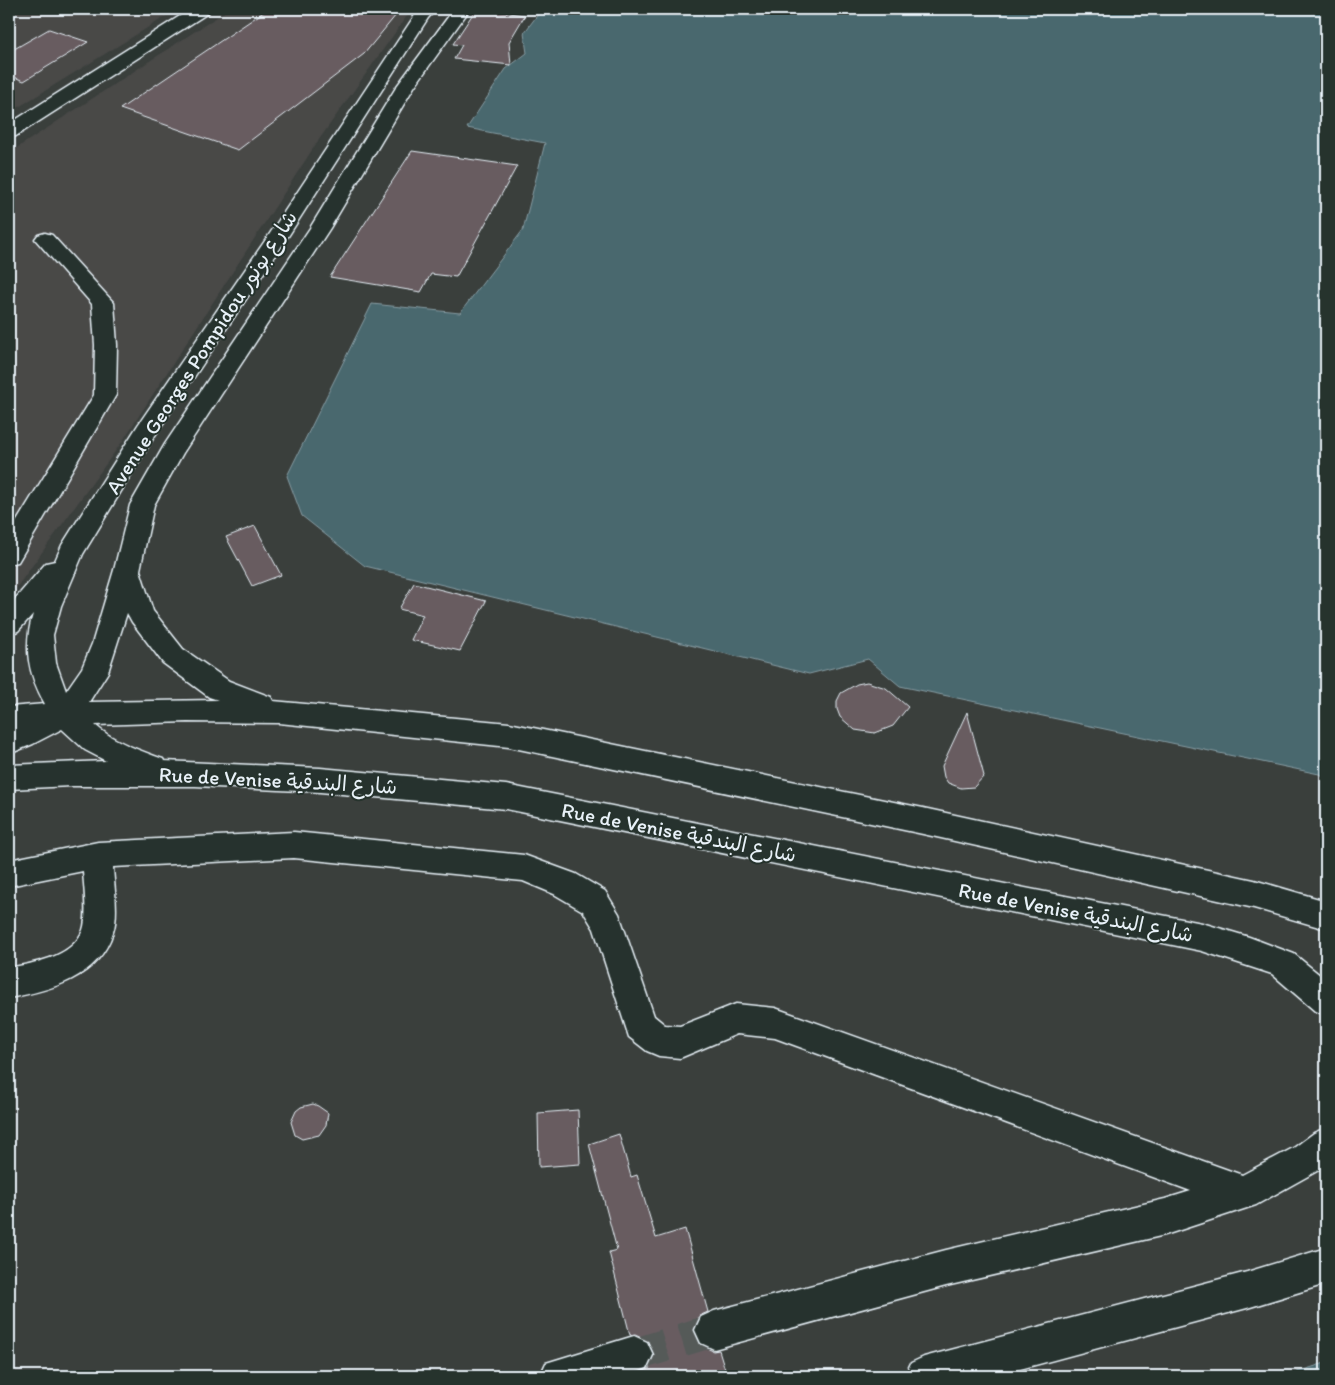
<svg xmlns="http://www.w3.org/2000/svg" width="1335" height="1385" viewBox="0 0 1335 1385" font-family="Itim,'Playpen Sans Arabic',sans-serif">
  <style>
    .built { fill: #484847 }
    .water { fill: #48676e; stroke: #889ea5 }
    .building { fill: #675c60; stroke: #e8f1f8 }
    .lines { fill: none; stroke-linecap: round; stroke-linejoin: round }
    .minor-tunnel { stroke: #545a58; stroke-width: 33; stroke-dasharray: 33 17; stroke-linecap: butt }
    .minor-casing { stroke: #e8f1f8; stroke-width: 3 }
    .major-casing { stroke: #e8f1f8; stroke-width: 3 }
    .minor { fill: #26332d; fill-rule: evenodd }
    .major { fill: #26332d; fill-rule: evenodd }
    .labels { text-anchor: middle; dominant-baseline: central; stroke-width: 4; stroke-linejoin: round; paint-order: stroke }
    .street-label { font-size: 21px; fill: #e8f1f8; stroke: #26332d }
  </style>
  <rect width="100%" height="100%" fill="#3a3f3c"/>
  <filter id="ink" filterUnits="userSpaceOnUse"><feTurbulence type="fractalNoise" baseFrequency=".02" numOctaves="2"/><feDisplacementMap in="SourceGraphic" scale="10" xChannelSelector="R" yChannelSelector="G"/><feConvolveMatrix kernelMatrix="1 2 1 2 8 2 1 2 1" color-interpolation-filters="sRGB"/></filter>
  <g filter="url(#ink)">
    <path class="built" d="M9 9H178L9 113Z
      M229 9H412L318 141 122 442 9 598V153Z"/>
    <path class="water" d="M542 9H1326V777L1319 774 900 686 868 659 809 674 365 566 302 516 287 476 372 304 460 313 523 230 545 143 467 128 506 69 527 53 524 33Z
      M1325 1363 1326 1376H1285Z"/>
    <path class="building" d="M268 9H401L364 54 238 150 120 109Z
      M476 9 525 15 509 42 511 65 454 59 462 45 453 44Z
      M49 29 88 42 24 81 9 75V52Z
      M412 151 517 166 456 277 431 274 421 292 330 277Z
      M255 526 281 575 252 586 226 537Z
      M414 583 486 601 460 651 411 640 423 615 399 609Z
      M867 682 886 688 908 707 893 726 875 733 855 730 840 717 837 709V701L841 693 857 684Z
      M967 712 984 776 974 787 961 788 948 783 944 777 942 766Z
      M313 1104 318 1106 328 1113 326 1125 319 1135 302 1139 295 1135 291 1122 296 1111 301 1107Z
      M578 1110 580 1164 539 1167 538 1113Z
      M619 1134 631 1177 637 1175 656 1238 685 1229 708 1312 699 1316 693 1331 700 1345 713 1351 719 1350 727 1376H640L639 1373 649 1369 655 1354 648 1340 635 1334 630 1335 609 1252 617 1250 589 1144Z"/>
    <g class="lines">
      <path class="minor-tunnel" d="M634 1355 714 1330"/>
      <defs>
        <path id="minor" d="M191 9H210L208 13 16 136 9 138V124Z
          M45 233 52 235 114 303 117 345 116 395 18 562 9 564V534L94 395 95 345 92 304 35 239 38 235Z
          M294 832 524 855 576 874 605 891 619 914 654 1016 665 1025 680 1026 736 1004 775 1008 1242 1175 1295 1147 1314 1133 1326 1128V1166L1256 1205 1165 1235 946 1286 714 1349 701 1343 695 1330 701 1317 714 1311 946 1250 1165 1199 1191 1191 775 1038 737 1034 680 1058 659 1056 647 1051 629 1037 594 929 583 911 554 894 523 881 294 858 113 867C114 886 119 915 113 932 99 978 51 990 9 998V968C33 963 72 958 83 930 88 916 84 887 83 871L9 886V860L98 842Z
          M1326 1248V1284L1247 1308 994 1376H905L911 1363 924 1357 1247 1272Z
          M634 1336 647 1342 653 1355 647 1368 626 1376H540L546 1363Z"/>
        <path id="major" d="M419 9H436L428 18 289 235 154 437 83 554 61 606 53 635 56 663 66 691 82 668 92 644 114 570 130 505 165 444 310 228 397 86 454 9H470L414 87 330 228 183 453 154 505 140 570 153 611 183 649 229 681 271 697 273 701 509 723 923 808 1254 880 1326 901V929L1254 908 923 834 509 747 279 723 187 722 95 725C114 742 139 750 163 759L164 761 320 768 506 785 1202 923 1249 937 1294 954 1326 980V1015L1315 1011 1272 974 1202 951 506 809 320 792 195 786H71L9 789V765L106 761 85 750 62 729 33 744 9 754V707L45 704C28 674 23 647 33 614L18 631 9 634V606L46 563 55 561 62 545 138 425 269 235ZM127 613 132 622 163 663 209 697 218 700 89 702 108 672Z"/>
      </defs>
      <use href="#minor" class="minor-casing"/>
      <use href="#major" class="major-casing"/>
      <use href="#minor" class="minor"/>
      <use href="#major" class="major"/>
    </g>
  </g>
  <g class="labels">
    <g class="street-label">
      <text transform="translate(201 352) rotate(-57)">Avenue Georges Pompidou شارع بونور</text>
      <text transform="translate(278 780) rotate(3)">Rue de Venise شارع البندقية</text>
      <text transform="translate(679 832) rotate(11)">Rue de Venise شارع البندقية</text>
      <text transform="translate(1076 912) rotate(11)">Rue de Venise شارع البندقية</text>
    </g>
  </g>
  <rect width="1335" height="1385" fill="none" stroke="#26332d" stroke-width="30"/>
  <rect x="15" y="15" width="1305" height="1355" fill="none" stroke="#e8f1f8" stroke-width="2" filter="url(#ink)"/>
</svg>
